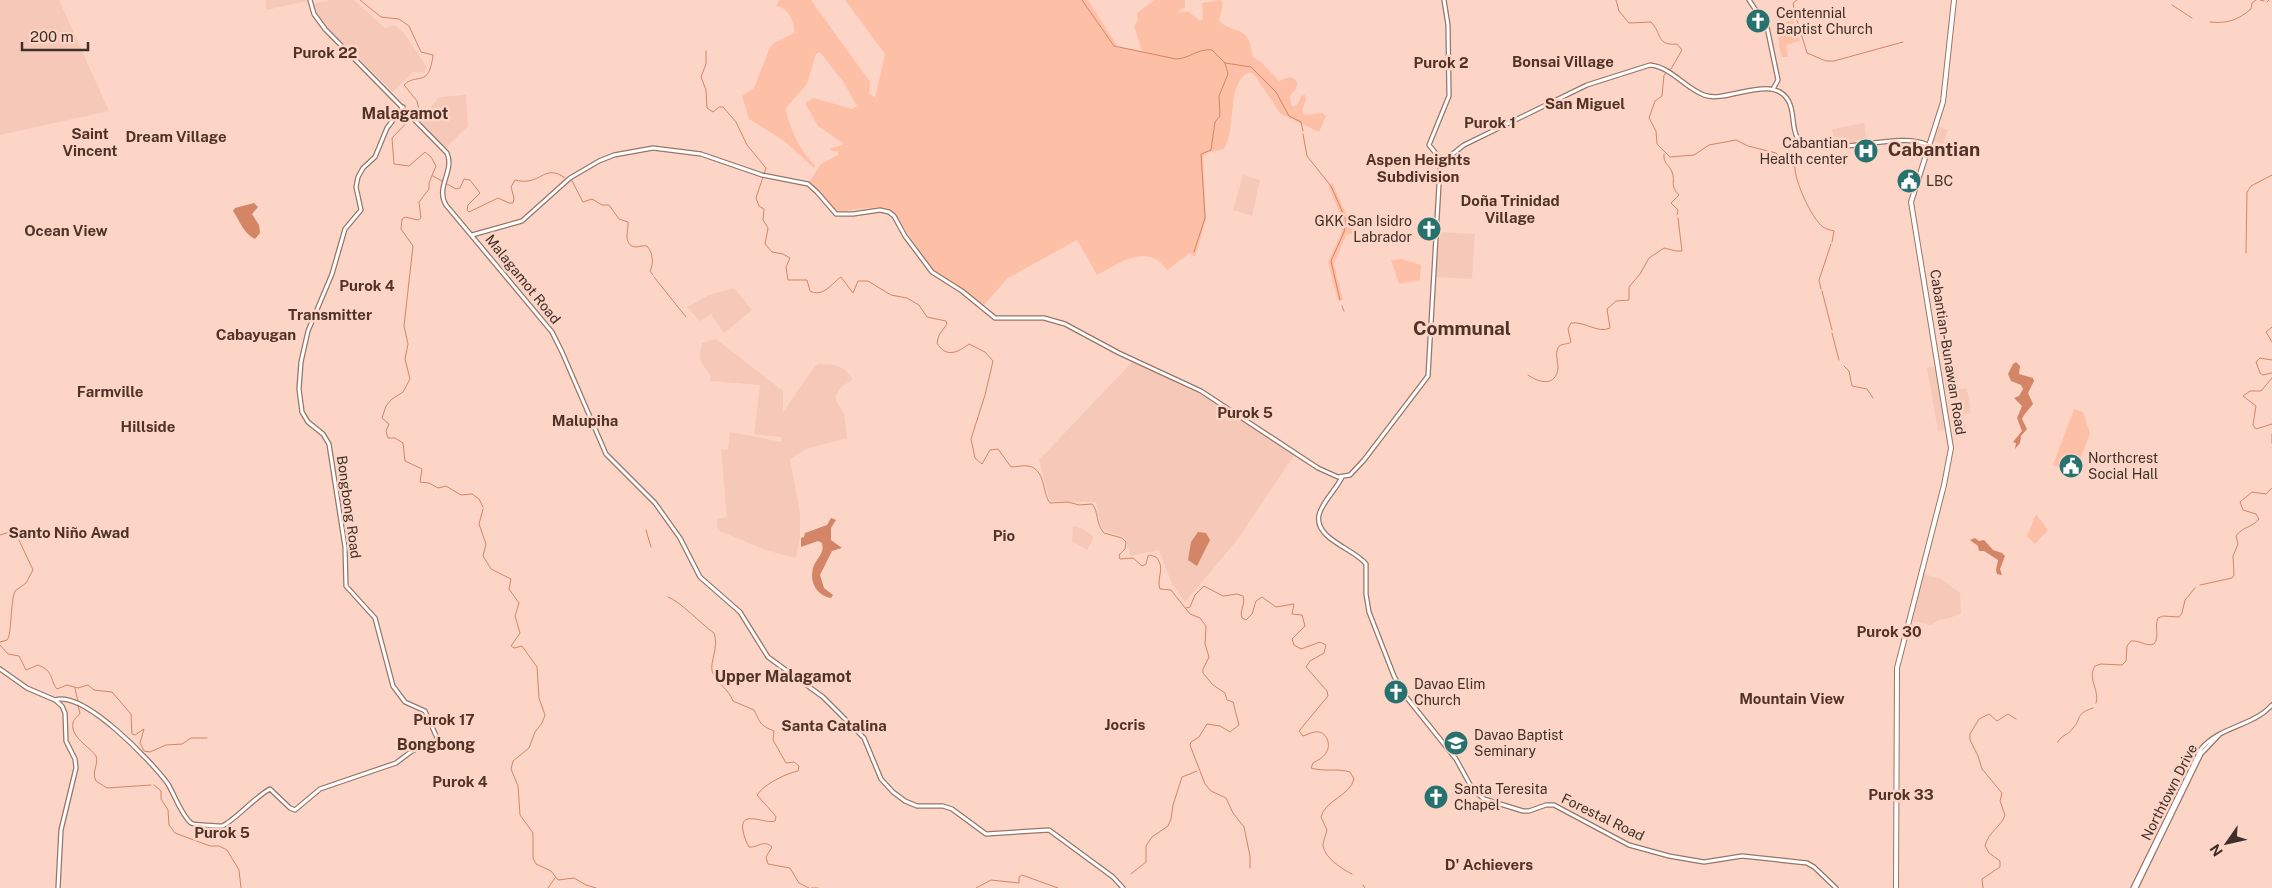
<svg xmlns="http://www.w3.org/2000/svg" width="2272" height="888" viewBox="0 0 2272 888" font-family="'Public Sans',sans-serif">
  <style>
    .built { fill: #f6c8b7 }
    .green { fill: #febfa7 }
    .water { fill: #d38566 }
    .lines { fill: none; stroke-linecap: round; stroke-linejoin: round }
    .stream { stroke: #d38566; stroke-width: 1 }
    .secondary-casing { stroke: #987568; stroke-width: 5.5 }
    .primary-casing { stroke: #987568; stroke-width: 6 }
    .secondary { stroke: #fff; stroke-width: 3 }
    .primary { stroke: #fff; stroke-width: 4 }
    .labels { text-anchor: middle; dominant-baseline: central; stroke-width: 5; stroke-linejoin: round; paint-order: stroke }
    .poi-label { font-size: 14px; fill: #3e2f29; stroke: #fcd5c6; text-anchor: start }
    .street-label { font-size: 14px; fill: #3e2f29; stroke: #fcd5c6 }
    .neighbourhood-label { font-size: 15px; font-weight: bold; fill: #503226; stroke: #fcd5c6 }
    .quarter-label { font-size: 16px; font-weight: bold; fill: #503226; stroke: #fcd5c6 }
    .district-label { font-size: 19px; font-weight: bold; fill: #503226; stroke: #fcd5c6 }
  </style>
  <rect width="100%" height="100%" fill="#fcd5c6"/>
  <path class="built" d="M0 0H59L109 111 0 135Z
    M266 0H307V1L266 10Z
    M331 0H354L385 28 395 25 404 33 427 67 424 73 413 72 393 92 317 17 313 4Z
    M466 95 468 126 446 148 423 126 421 120 439 97Z
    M1864 123 1867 141 1835 143 1832 129Z
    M1937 126 1948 130 1943 144 1932 140Z
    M1243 175 1260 180 1252 216 1233 210Z
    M1438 232 1475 234 1472 279 1436 277Z
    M734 288 752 310 724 333 711 314 700 321 687 307 709 295Z
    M716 339 783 391V412L815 366 819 364 835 365 844 369 852 378 851 381 842 386 836 395V401L844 414 847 438 806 449 790 459 800 513V537L796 558 765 550 718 530 717 519 727 517 721 449 728 450 730 432 782 442 781 437 754 434 760 385 710 381V375L701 362 700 355 702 343Z
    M1133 361 1207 398 1295 454 1237 540 1185 602 1172 584 1159 550 1130 556 1126 539 1122 536 1105 531 1101 527 1096 502 1050 501 1039 460Z
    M1937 366 1947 429 1938 431 1927 368Z
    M1956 370 1959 389 1967 388 1971 413 1963 414 1966 429 1953 431 1943 372Z
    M1073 526 1083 529 1094 537 1087 550 1072 541Z
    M1924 574 1941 579 1960 593 1961 613 1950 618 1939 620 1931 625 1912 621Z"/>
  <path class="green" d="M779 0H811L870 82 869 93 875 98 885 54 845 0H1088L1118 47 1142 51 1134 26 1138 20 1137 13 1154 0H1185V7L1178 12H1189L1200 21 1203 19 1202 3 1221 0 1223 5 1219 20C1226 30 1241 28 1247 37 1251 43 1251 50 1253 57L1261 62 1279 81 1290 77 1295 79 1297 83 1296 89 1290 96 1291 105 1294 106 1298 104 1301 96 1305 95 1306 100 1302 110 1304 115 1322 113 1326 116 1319 132 1281 114 1255 76 1252 73H1247C1226 87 1237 128 1224 149L1207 153 1203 157 1206 220 1195 257 1190 253 1167 270C1146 242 1121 263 1097 275L1077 240 1008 278 983 306C966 292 940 279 928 264 918 252 897 212 887 208 879 205 848 211 837 212 823 205 819 189 803 181H810L821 164 838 155V151H832L830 149 844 144 818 126 806 105V102L814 98 852 109 857 106 844 83 820 52 816 54 807 84 786 108C788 126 801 153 815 165L814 168 783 140 749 119 742 96 754 88 770 47 774 43 794 33C795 22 788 7 776 6Z
    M1793 19 1800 41 1786 45 1788 57H1782L1779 47 1778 26Z
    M1332 183 1355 233 1346 235 1334 264 1343 300 1338 301 1328 262 1342 232 1343 221 1328 185Z
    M1402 259 1421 265 1420 280 1399 284 1391 260Z
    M2074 409 2083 412 2090 433 2076 470 2073 473 2053 465Z
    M2036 514 2048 530 2035 544 2027 536Z"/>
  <path class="water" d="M254 203 258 207 252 214 259 225 260 233 255 239C243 233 240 221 233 211L235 208Z
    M2016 362 2020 366 2019 374 2033 378 2034 381 2028 393 2033 404 2024 415 2022 419 2027 429 2021 436 2020 443 2015 449 2016 443 2013 442 2022 431 2017 418 2022 406 2014 398 2019 396 2023 389 2021 385 2011 381 2008 374 2013 364Z
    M831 518 836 520 831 528V540L842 548 832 551 820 575 824 588 833 595 831 598C817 596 809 582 813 568 816 558 825 554 822 543L818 541 801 547V538L804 537 805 533 827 525Z
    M1198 532 1206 533 1210 540 1197 566 1188 560 1191 542Z
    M1975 538 1979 541 1984 540 1993 550 2002 553 2005 556 2000 569 2002 575 1997 574 1996 570 1998 560 1984 551H1979L1978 546 1970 540Z"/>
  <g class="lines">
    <path class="stream" d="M360 0 381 17 399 19 409 26 421 52 433 55C429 89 417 72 404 85L417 101 419 110 392 138 394 164 409 166 425 152 431 157 436 166 429 183V189L419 202 421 218 418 220 405 217 402 219 401 229 413 246 404 326 408 344 405 359 410 379 403 392 392 399 386 406 382 418 389 424 386 431 388 438H395L403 443 405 461 422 469 420 482 429 483 438 488 446 486 461 495 472 494 479 499 483 507
      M1082 0 1114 46 1176 59C1189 59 1198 48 1212 50L1225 63 1228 74 1219 96 1220 116 1215 122 1211 150 1201 154 1205 218 1194 252
      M1616 0 1619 11 1629 23 1651 22C1662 33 1656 46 1677 44L1682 50 1671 69 1664 75 1662 96 1655 101 1649 118 1656 131 1657 144 1670 157 1694 155 1709 145 1736 140 1748 146 1776 153 1785 162 1795 167C1794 179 1811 218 1823 227 1826 229 1830 230 1834 231L1832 242
      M2260 0 2264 1
      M2267 2 2269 0
      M2172 5 2192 18
      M1795 14 1793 3 1797 0
      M1796 17 1807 53 1826 61H1834L1903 42
      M2210 22C2227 24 2238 20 2251 9L2252 3 2256 0
      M706 51V64L701 77 706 90 707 108 713 112 719 107H723L736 122 747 145 766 168 756 198 759 206 764 209 763 220 768 228 765 244 772 252 783 254 790 258 786 267 788 280H807L810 291C823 298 832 283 841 277L853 293 858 281H868L891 295 907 298 919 305 927 317 946 321 947 324 939 335 937 343C946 358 957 353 969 344L985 352 993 361 985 395 971 439 975 458 982 464 990 450 998 449 1011 467C1017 467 1022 465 1028 466 1046 469 1042 493 1050 503L1068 502 1079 505 1092 504C1099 511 1095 523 1104 533L1122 538 1126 542 1125 549 1119 555 1120 559 1133 558 1142 566 1146 564 1148 556 1150 555 1156 557C1166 568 1156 578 1160 589L1171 590 1190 614 1200 618 1206 626 1205 644 1209 657 1203 669V673L1213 685 1225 693 1227 700 1233 702 1239 725 1230 732 1220 726 1207 724 1199 737 1191 742 1190 745 1205 784 1211 791 1226 798 1233 813 1244 827 1250 856V868
      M1225 63 1251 67 1276 92 1289 116 1301 122 1303 131
      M1303 134 1307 156 1331 186 1346 220 1344 232 1331 261 1340 300
      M1664 154C1663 164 1669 164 1672 172 1676 182 1669 185 1679 195L1671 203 1678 210 1677 215
      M433 176 456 189 460 188 464 179 470 180 480 193 468 205 467 210 469 212 498 198 509 203H513L514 198 511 187 515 180C541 187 544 162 565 178
      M571 179 583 202 592 199 602 205H609L619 219 628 222C629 229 622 244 635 247 639 247 643 245 647 246 653 253 654 263 650 271L653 275
      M2246 253 2247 192 2251 186 2272 175
      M654 277 686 317
      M1821 289 1819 280 1831 244
      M1822 291 1832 330
      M1342 306 1344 311
      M2272 327 2266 332 2272 342
      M1832 333 1839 360
      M2272 360 2260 358 2256 362 2260 373 2263 375 2272 373
      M1844 366 1849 371 1852 386 1867 389 1873 398
      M1528 375C1539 383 1556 387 1558 368 1558 362 1555 354 1558 348 1560 343 1567 345 1571 342L1568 329 1571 323C1585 321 1598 334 1610 328L1607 309 1616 301 1629 300V287L1640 274 1649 258 1664 248 1676 251H1682L1678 218
      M2272 378 2261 391H2250L2243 396 2256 406 2253 425 2256 429 2272 424
      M2272 434V443
      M483 509 479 524 486 544 483 556 491 569 511 579 509 589 519 603 515 616 520 633 511 646 514 648 522 646 537 667 539 698 545 715 542 723 535 732 529 748 513 761 511 769 518 786 520 815 533 833V858L536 864 551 871 558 880 574 878 586 885 596 888
      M646 530 651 547
      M0 535 10 532 18 538 33 570 26 583 15 591C10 604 12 634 7 640L0 642
      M2200 585 2232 578 2234 575 2233 556 2238 544 2236 536C2242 527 2253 527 2259 519L2256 514 2243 510 2240 502 2252 492 2266 494 2272 488
      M668 597C680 601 701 624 714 633 719 647 710 662 712 671 716 683 729 689 733 701L754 710C761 723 759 725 774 731L773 740 786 763 794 762 799 766 798 771C787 773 764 784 757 795L774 814 776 817 775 821C766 825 739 808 743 831 744 836 746 842 749 847 758 848 763 839 772 847L766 857 768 864 790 868 799 883 809 888
      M1186 608 1190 607 1195 595 1204 586 1223 596 1237 594 1243 596C1246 604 1239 610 1242 618L1246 620 1252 614 1256 601 1262 597 1276 607 1294 604 1292 614 1302 615 1305 626 1292 639 1294 645 1301 649 1320 642 1326 645 1324 653 1310 661 1306 667 1327 691 1328 696 1299 731 1303 736C1307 735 1311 732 1315 732 1326 730 1332 744 1326 753 1323 758 1318 760 1313 763L1311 768C1324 772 1337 768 1350 772L1354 779C1350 796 1325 800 1321 817L1327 830C1326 835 1323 840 1323 846 1325 858 1342 869 1352 874
      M0 645 8 654 19 656 26 670 38 665C55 672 49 679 57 689L67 685 78 688 88 685 94 690 112 692 131 714 132 734 135 735 144 729 140 743 144 751 150 752 166 745 182 744 191 738H207
      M75 688 78 702
      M2096 703C2100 690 2087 679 2095 666L2101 664 2122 665 2126 661 2127 646 2131 641C2140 640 2146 647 2154 644 2160 637 2154 627 2158 618L2163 616 2179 617 2182 613 2185 600 2195 588
      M78 706 80 713C78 717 73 719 73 723 70 737 90 747 96 756 99 765 91 771 96 781L107 788 151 785
      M2058 742C2061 735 2069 735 2073 728 2082 718 2075 714 2093 708
      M154 785 161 791V799L168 810 169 825 175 833 210 846H219L227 850 239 870 241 888
      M1131 874 1146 862V846L1152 837 1168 826 1171 819 1173 805 1182 777 1197 771
      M1363 885 1365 888
      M548 888 555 878
      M811 888H818
      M976 888 991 880 1019 883V877L1022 875 1058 888
      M1983 888 1982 879 2000 867V861L1989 853 1985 846C1988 832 2002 826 2005 815L2000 801 2002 793 1982 769 1978 756 1970 740V734L1979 719 1989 714 1997 721 2008 714 2016 719"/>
    <defs>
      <path id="secondary" d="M310 0 314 14 325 29 447 153C455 171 435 187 446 205L552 332 562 352 606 454 655 503 680 538 700 577 740 612 768 657 823 697 864 738 881 779 893 792 905 801 917 806H943L952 809 986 834 1049 830 1113 877 1123 888
        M1749 0 1767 27 1778 80 1773 89
        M1443 162 1429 145 1449 96 1448 25 1444 0
        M472 235 522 221 570 178 599 161 614 155 653 148 701 154 762 175 808 184 817 192 836 214H853L880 210 889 212 894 216 905 236 932 272 962 291 995 318H1044L1065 324 1119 353 1201 391 1318 468 1338 477 1350 475 1364 460 1428 376 1440 167 1450 156 1464 145 1587 85 1650 65C1671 67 1685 88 1704 95 1726 104 1772 73 1788 100 1795 111 1791 125 1797 137 1819 163 1897 129 1928 145
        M1342 477C1336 490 1322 502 1319 515 1314 539 1355 549 1366 564V594L1369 612 1394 676 1403 693 1456 759 1473 790 1484 799 1523 811H1529L1546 805H1554L1629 845 1669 856 1704 862 1742 856 1807 863 1814 867 1836 888
        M0 669 27 688 55 700 62 706 65 713 66 741 75 759 76 768 61 830 58 888
        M55 700C84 690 152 762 168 784 174 794 182 816 191 823 193 825 219 826 222 826 233 822 256 796 270 789L290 808 295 810 320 789 396 763 412 751 438 740 425 711 405 702 393 686 375 618 346 586 345 547 329 444 323 434 308 422 302 412 299 389 301 362 308 331 332 274 345 229 361 210 356 187 358 177 363 168 375 157 387 128 403 107
        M2133 888 2201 749C2220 726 2252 727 2272 705
        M2136 888 2201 754 2219 735"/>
      <path id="primary" d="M1896 888 1897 668 1944 485 1951 448 1911 202 1943 102 1954 0"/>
    </defs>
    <use href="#secondary" class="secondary-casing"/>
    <use href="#primary" class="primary-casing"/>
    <use href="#secondary" class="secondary"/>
    <use href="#primary" class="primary"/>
  </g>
  <defs>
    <symbol id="church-disc" viewBox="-11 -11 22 22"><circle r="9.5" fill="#27716f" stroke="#fcd5c6"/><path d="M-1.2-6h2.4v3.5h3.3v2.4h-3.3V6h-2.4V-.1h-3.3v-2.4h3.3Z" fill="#fff"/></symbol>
    <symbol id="hospital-disc" viewBox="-11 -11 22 22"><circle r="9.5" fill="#27716f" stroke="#fcd5c6"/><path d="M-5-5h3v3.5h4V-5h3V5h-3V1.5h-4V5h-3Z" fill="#fff"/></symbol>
    <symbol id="civic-disc" viewBox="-11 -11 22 22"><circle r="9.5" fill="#27716f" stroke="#fcd5c6"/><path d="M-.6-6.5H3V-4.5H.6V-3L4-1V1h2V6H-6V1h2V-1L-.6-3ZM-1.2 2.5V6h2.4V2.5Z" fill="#fff"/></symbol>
    <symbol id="university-disc" viewBox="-11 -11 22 22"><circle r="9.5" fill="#27716f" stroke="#fcd5c6"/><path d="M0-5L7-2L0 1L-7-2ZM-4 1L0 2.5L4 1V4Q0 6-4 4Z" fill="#fff"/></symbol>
  </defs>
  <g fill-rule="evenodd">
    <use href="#church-disc" x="1744" y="7" width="28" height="28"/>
    <use href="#hospital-disc" x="1852" y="137" width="28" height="28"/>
    <use href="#civic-disc" x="1895" y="167" width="28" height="28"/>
    <use href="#church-disc" x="1415" y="215" width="28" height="28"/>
    <use href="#civic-disc" x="2057" y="452" width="28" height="28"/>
    <use href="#church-disc" x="1382" y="678" width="28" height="28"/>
    <use href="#university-disc" x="1442" y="729" width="28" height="28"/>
    <use href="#church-disc" x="1422" y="783" width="28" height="28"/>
  </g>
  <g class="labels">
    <g class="poi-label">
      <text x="1776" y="13">Centennial<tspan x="1776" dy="16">Baptist Church</tspan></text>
      <text x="1848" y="143" text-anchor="end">Cabantian<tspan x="1848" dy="16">Health center</tspan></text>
      <text x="1926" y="181">LBC</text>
      <text x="1412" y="221" text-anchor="end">GKK San Isidro<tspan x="1412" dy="16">Labrador</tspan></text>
      <text x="2088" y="458">Northcrest<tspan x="2088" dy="16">Social Hall</tspan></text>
      <text x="1414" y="684">Davao Elim<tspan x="1414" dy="16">Church</tspan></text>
      <text x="1474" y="735">Davao Baptist<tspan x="1474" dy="16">Seminary</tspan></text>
      <text x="1454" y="789">Santa Teresita<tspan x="1454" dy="16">Chapel</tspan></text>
    </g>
    <g class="street-label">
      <text transform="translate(523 279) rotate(51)">Malagamot Road</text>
      <text transform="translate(1948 352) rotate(81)">Cabantian-Bunawan Road</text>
      <text transform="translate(349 507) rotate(82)">Bongbong Road</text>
      <text transform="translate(2169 792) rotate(-63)">Northtown Drive</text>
      <text transform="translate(1603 817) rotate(26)">Forestal Road</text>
    </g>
    <g class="neighbourhood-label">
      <text x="325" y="52">Purok 22</text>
      <text x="1563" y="61">Bonsai Village</text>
      <text x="1441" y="62">Purok 2</text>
      <text x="1585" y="103">San Miguel</text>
      <text x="1490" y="122">Purok 1</text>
      <text x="90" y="133">Saint<tspan x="90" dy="17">Vincent</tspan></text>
      <text x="176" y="136">Dream Village</text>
      <text x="1418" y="159">Aspen Heights<tspan x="1418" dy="17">Subdivision</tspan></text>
      <text x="1510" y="200">Doña Trinidad<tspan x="1510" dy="17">Village</tspan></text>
      <text x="66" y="230">Ocean View</text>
      <text x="367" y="285">Purok 4</text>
      <text x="330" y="314">Transmitter</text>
      <text x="256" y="334">Cabayugan</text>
      <text x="110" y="391">Farmville</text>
      <text x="1245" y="412">Purok 5</text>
      <text x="585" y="420">Malupiha</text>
      <text x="148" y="426">Hillside</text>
      <text x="69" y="532">Santo Niño Awad</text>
      <text x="1004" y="535">Pio</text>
      <text x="1889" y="631">Purok 30</text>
      <text x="1792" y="698">Mountain View</text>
      <text x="444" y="719">Purok 17</text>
      <text x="1125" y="724">Jocris</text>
      <text x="834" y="725">Santa Catalina</text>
      <text x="460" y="781">Purok 4</text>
      <text x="1901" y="794">Purok 33</text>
      <text x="222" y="832">Purok 5</text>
      <text x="1489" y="864">D' Achievers</text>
    </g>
    <g class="quarter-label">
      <text x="405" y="113">Malagamot</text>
      <text x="783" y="676">Upper Malagamot</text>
      <text x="436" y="744">Bongbong</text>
    </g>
    <g class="district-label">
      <text x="1934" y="149">Cabantian</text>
      <text x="1462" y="328">Communal</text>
    </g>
  </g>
  <g transform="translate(2227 843) rotate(236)" stroke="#fcd5c6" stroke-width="4" paint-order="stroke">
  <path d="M0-4L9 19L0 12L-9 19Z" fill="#3e2f29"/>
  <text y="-8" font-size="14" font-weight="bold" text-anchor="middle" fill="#3e2f29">N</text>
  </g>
  <path d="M22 42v8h66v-8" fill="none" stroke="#3e2f29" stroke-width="2.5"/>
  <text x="30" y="42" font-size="15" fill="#3e2f29" stroke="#fcd5c6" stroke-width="4" paint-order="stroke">200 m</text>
</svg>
